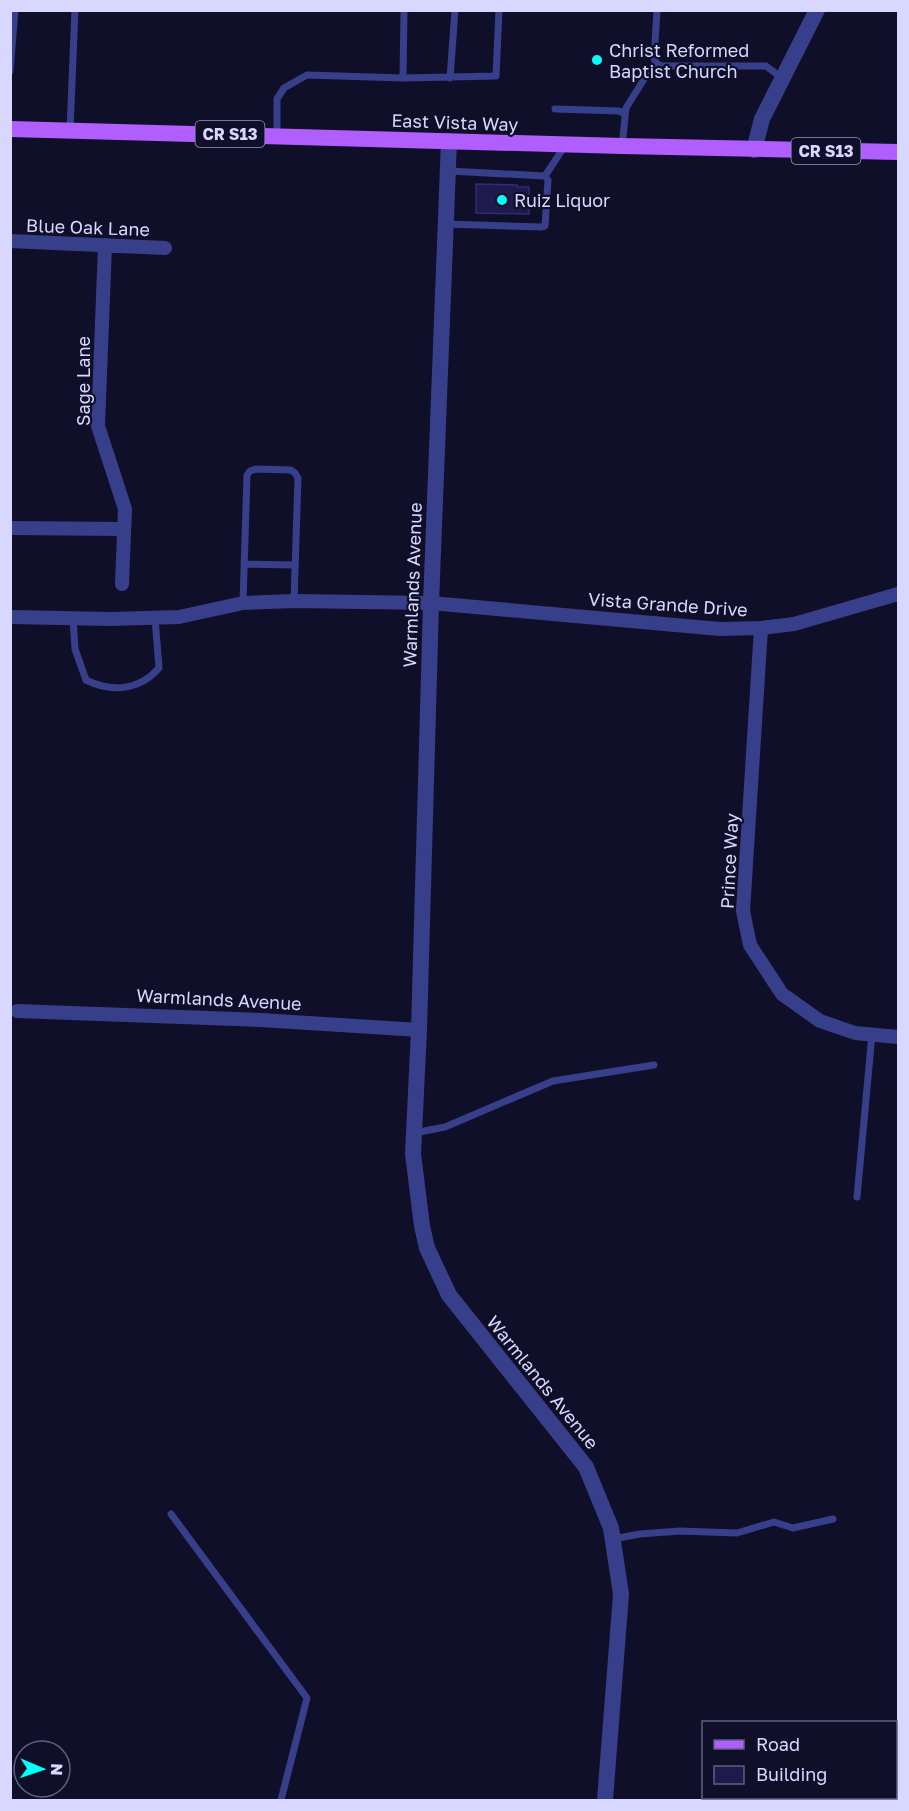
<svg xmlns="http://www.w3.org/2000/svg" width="909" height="1811" viewBox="0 0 909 1811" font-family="'Golos Text',sans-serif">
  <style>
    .building { fill: #1e1a4b; stroke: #312b78; stroke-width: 1.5 }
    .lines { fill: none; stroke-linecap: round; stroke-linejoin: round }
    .service { stroke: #383f8a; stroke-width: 7 }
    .minor { stroke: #383f8a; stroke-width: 14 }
    .tertiary { stroke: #383f8a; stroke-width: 16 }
    .primary { stroke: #b05eff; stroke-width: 16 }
    .poi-dot { fill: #03fffa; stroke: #100f29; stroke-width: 2 }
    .labels { text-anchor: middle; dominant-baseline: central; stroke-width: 4.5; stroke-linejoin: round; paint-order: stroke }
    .shield { fill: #100f29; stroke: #9b9bbf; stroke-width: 1.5 }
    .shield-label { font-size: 16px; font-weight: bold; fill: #d7d7ff }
    .poi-label { font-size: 18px; fill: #d7d7ff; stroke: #100f29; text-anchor: start }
    .street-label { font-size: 18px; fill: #d7d7ff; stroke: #100f29 }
  </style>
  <rect width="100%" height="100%" fill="#100f29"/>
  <path class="building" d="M476 184 517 185V187H529V214L476 213Z"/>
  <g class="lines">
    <path class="service" d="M657 10 654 59 657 64 662 66H766L782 78
      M10 71 15 10
      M403 78 404 10
      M450 78 455 10
      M555 109 619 111 625 114
      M70 130 75 10
      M277 135V99L284 88 307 75 403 78 496 76 499 10
      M622 146 626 108 651 68 657 64
      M449 171 545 176
      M545 176 564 147
      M446 224 541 227 545 226 548 180 545 176
      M244 564 295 565
      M243 603 247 475 250 471 256 469 291 470 295 473 298 478 294 601
      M73 618 75 649 86 680C112 693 140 690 159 668L155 618
      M414 1133 445 1127 553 1081 654 1065
      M857 1197 872 1034
      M171 1514 307 1698 281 1800
      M613 1539 640 1534 680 1531 737 1533 774 1522 793 1528 833 1519"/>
    <path class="minor" d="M10 241 165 248
      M105 245 98 426 125 509 122 584
      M10 528 124 529
      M10 617 111 619 179 617 243 603 294 601 431 603 720 629 761 628 794 624 898 594
      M761 628 743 911 750 945 782 994 820 1021 855 1033 898 1037
      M17 1011 261 1020 419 1030"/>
    <path class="tertiary" d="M449 141 431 603 419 1030 413 1154 422 1226 427 1248 449 1295 586 1467 611 1528 621 1594 605 1800
      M754 150 762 119 817 10"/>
    <path class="primary" d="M10 129 622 146 898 152"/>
  </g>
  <g class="poi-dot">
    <circle cx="597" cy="60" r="6"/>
    <circle cx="502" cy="200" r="6"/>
  </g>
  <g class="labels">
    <g class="shield">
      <rect x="195.5" y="121" width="69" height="26" rx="4.5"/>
      <rect x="791.5" y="138" width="69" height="26" rx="4.5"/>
    </g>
    <g class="shield-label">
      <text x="230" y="134">CR S13</text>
      <text x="826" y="151">CR S13</text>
    </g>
    <g class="poi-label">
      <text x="609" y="50">Christ Reformed<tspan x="609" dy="21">Baptist Church</tspan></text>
      <text x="514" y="200">Ruiz Liquor</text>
    </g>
    <g class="street-label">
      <text transform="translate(455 122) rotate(2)">East Vista Way</text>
      <text transform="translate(88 227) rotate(2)">Blue Oak Lane</text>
      <text transform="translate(83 381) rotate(-90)">Sage Lane</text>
      <text transform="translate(412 585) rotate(-88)">Warmlands Avenue</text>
      <text transform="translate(668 604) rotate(4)">Vista Grande Drive</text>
      <text transform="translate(729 861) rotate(-87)">Prince Way</text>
      <text transform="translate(219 999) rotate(3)">Warmlands Avenue</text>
      <text transform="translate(543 1382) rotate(51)">Warmlands Avenue</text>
    </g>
  </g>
  <rect width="909" height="1811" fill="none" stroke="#d7d7ff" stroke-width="24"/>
  <rect x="702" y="1721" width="195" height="78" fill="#100f29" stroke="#605f7f" stroke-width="1.5"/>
  <rect x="714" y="1740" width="30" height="9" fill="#b05eff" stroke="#605f7f" stroke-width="1.5"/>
  <text x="756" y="1751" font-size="18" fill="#d7d7ff">Road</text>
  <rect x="714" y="1766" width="30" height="18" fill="#1e1a4b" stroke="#605f7f" stroke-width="1.5"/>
  <text x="756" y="1781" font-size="18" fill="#d7d7ff">Building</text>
  <g transform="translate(42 1769) rotate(92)"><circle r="28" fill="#100f29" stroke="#605f7f" stroke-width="1.5"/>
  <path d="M0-4.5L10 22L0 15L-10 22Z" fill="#03fffa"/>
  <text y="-9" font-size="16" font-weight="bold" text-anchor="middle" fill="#d7d7ff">N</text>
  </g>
</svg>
